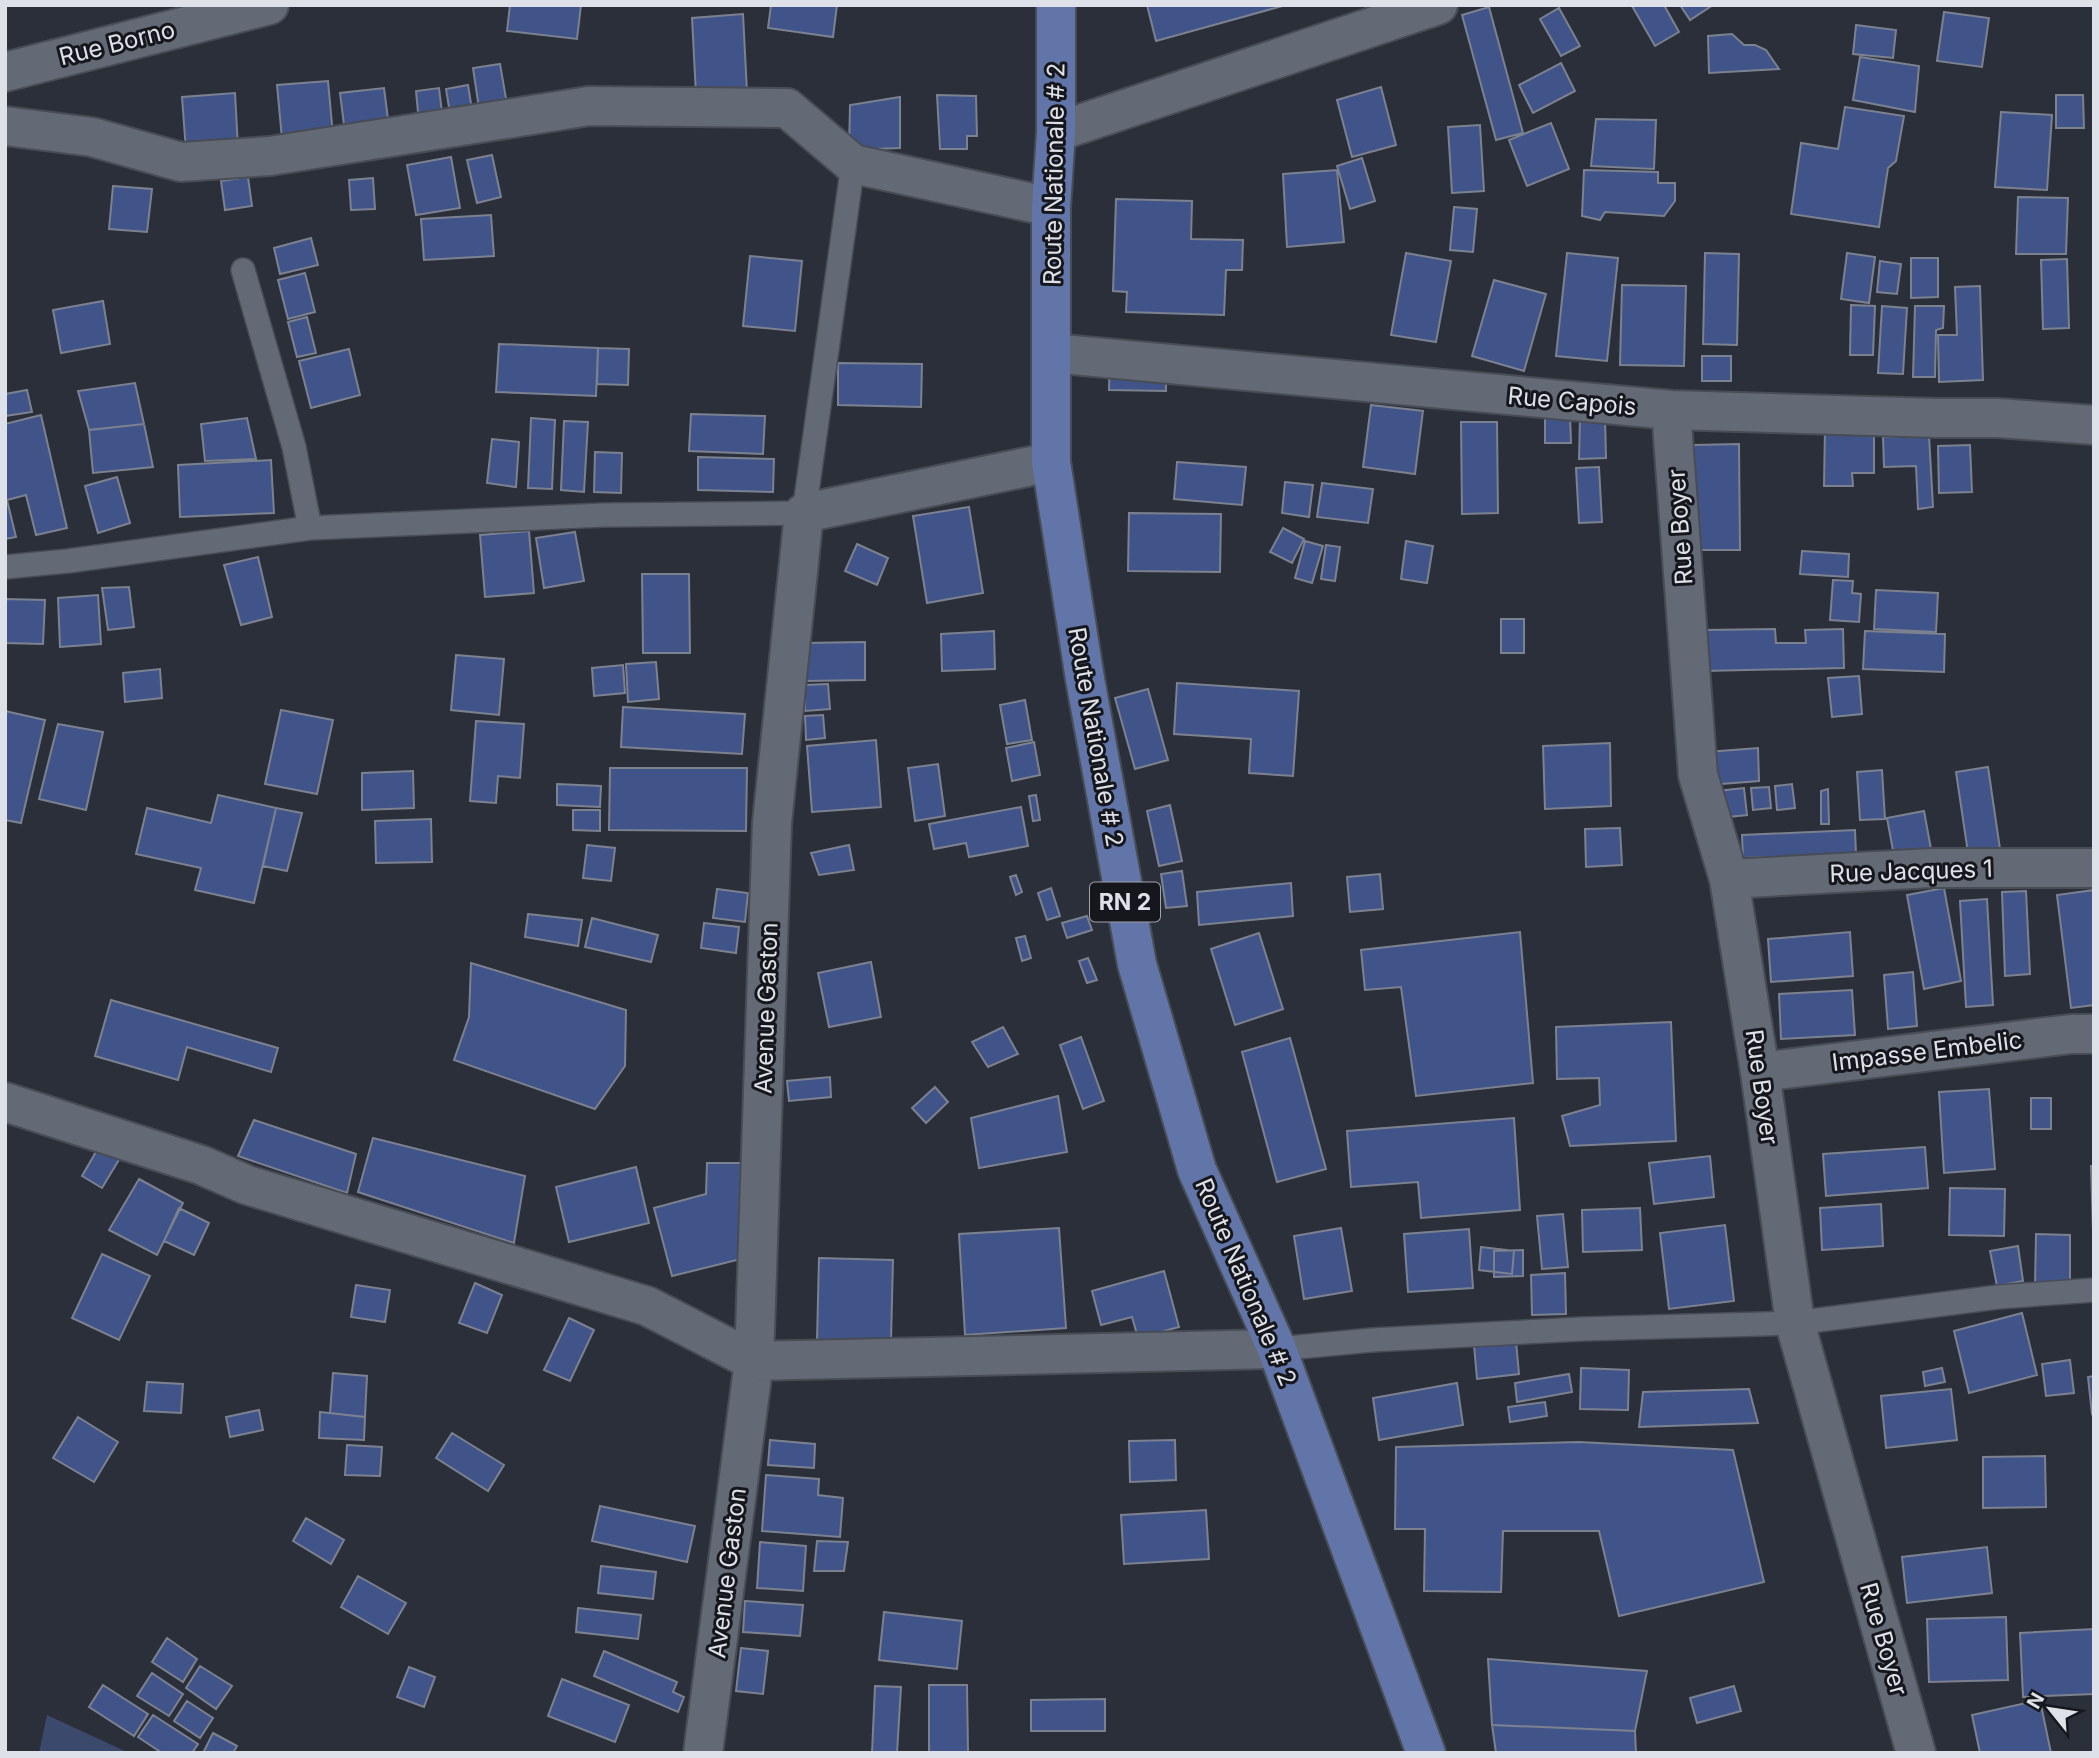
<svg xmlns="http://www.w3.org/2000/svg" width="2099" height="1758" viewBox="0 0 2099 1758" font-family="Inter,sans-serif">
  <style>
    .green { fill: #3b496d }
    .building { fill: #41548a; stroke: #7c818f; stroke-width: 2 }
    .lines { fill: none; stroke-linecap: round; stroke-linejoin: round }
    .service-casing { stroke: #484c55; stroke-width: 26 }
    .minor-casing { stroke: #484c55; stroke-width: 42 }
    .primary-casing { stroke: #484c55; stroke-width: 42 }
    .service { stroke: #646976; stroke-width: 23 }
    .minor { stroke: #646976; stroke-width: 38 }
    .primary { stroke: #6275a8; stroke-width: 38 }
    .labels { text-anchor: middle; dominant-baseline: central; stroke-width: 6; stroke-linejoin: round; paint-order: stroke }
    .shield { fill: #15171c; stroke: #a2a4ab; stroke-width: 2 }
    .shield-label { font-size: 23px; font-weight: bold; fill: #dee1e8 }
    .street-label { font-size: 24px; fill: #dee1e8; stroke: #15171c }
  </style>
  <rect width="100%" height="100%" fill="#2a2f3a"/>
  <path class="green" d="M47 1715 129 1753H39Z"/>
  <path class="building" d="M510 5H581L577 39 507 31Z
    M771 5H837L833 37 768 28Z
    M1147 5H1286L1156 41Z
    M1664 5 1679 32 1655 46 1632 6Z
    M1680 5H1713L1690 20Z
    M1489 7 1523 133 1496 140 1462 15Z
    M1559 8 1580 46 1561 56 1540 19Z
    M1944 12 1989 18 1982 67 1937 61Z
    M743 14 747 92 696 95 692 18Z
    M1856 25 1896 30 1893 58 1853 54Z
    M1732 34 1744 45H1755L1766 50 1779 69 1709 73 1708 36Z
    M1860 57 1919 66 1915 112 1853 100Z
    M1561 63 1575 91 1533 113 1519 85Z
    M500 64 508 110 480 115 473 68Z
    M328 81 333 135 282 139 277 85Z
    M468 85 473 116 451 120 446 89Z
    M1381 87 1396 145 1352 157 1337 100Z
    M384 88 389 127 345 133 340 93Z
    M439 88 443 121 419 123 416 91Z
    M235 93 238 147 186 151 182 97Z
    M937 95 976 96 977 136H967V149H940Z
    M2056 95H2083L2084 128H2056Z
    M900 97V148L849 150 850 105Z
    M1845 107 1904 116 1896 161 1888 168 1879 227 1791 214 1801 143 1838 149Z
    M2001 112 2052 115 2047 190 1995 187Z
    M1596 119 1656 120 1654 169 1591 166Z
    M1551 123 1569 169 1527 186 1509 140Z
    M1480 125 1484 191 1452 193 1448 127Z
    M492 155 501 197 477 203 467 160Z
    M451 157 460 208 416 215 407 165Z
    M1362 158 1375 201 1350 209 1337 166Z
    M1337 170 1344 242 1287 247 1283 174Z
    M1584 170 1658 172V183H1675V201L1664 216 1605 212 1600 220 1582 216Z
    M248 177 252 206 225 210 221 181Z
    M373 178 375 209 351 210 349 180Z
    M113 186 152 189 147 232 109 229Z
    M2018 197 2068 198 2066 254H2016Z
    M1116 199 1192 201 1191 239 1243 240 1242 270H1226L1224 315 1126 312 1127 292 1113 291Z
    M1454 207 1477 209 1473 252 1450 250Z
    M491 215 494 256 424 260 421 219Z
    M311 238 318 265 280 274 274 248Z
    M1406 253 1451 261 1436 342 1391 335Z
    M1567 253 1618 258 1607 361 1556 356Z
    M1705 253 1739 254 1737 345 1703 344Z
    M1847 253 1875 257 1869 303 1841 299Z
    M750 256 802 261 795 331 743 326Z
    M1911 258H1938V297L1911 298Z
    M2067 259 2069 328 2043 329 2041 260Z
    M1880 261 1901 264 1897 294 1877 292Z
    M305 273 315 312 288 319 278 280Z
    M1494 280 1546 294 1524 371 1472 356Z
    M1622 285 1686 286 1684 366 1620 365Z
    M1980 286 1983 380 1939 382 1938 335H1957L1955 287Z
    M103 301 110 344 61 353 53 310Z
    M1851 305 1875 306 1873 355H1850Z
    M1882 306 1907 308 1903 374 1878 373Z
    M1915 306H1944L1943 328 1936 330 1935 377H1913Z
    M307 317 316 353 297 357 288 322Z
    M499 344 598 348 596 396 496 392Z
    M598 348 629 349 628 385 597 384Z
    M349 349 360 395 311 408 299 361Z
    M1110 349H1166V391L1109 390Z
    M1702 356H1731V381H1702Z
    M838 363 922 364 921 407 838 405Z
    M135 383 144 424 89 430 78 391Z
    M27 390 32 412 5 416V394Z
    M1371 405 1423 411 1415 474 1363 467Z
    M691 414 765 416 763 454 689 451Z
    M1570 414 1571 443H1545V415Z
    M41 415 67 528 36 535 26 495 7 500 16 537 5 539V424Z
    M1605 416 1606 458 1579 459 1580 418Z
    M247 418 256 459 205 461 201 424Z
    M531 418 555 420 552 489 528 488Z
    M564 421 588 422 584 492 561 490Z
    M1461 422H1497L1498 513 1462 514Z
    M144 424 153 467 93 473 89 430Z
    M1825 428H1874V473H1852L1853 486H1824Z
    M1929 435 1933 507 1918 509 1916 466 1884 467 1883 437Z
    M492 439 519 442 516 487 487 483Z
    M1739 444 1740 550H1695L1694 445Z
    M1970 445 1972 492 1939 493 1938 446Z
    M595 452 622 453 621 493 594 492Z
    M698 457 774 459 773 492 698 490Z
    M271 460 274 513 180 517 178 465Z
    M1177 462 1246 467 1242 505 1174 499Z
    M1599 467 1602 522 1579 523 1576 468Z
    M117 477 130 523 98 533 85 486Z
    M1285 482 1313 485 1309 517 1282 513Z
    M1322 483 1373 489 1368 523 1317 517Z
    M969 507 983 593 927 603 913 516Z
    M1129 513 1221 514 1220 572 1128 571Z
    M1283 528 1304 539 1292 563 1270 552Z
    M529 531 534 593 485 597 480 535Z
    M575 532 584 581 544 588 536 538Z
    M1305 541 1323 546 1312 583 1295 578Z
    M1406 541 1433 546 1427 583 1401 579Z
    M857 544 888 558 877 585 845 571Z
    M1326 545 1340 547 1335 581 1321 579Z
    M1802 551 1849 554 1848 577 1800 574Z
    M258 557 272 617 241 625 224 565Z
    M642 574H689L690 653H643Z
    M1833 580 1853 581 1852 593 1861 594 1859 622 1830 620Z
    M129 587 134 627 108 630 102 588Z
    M1876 590 1938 593 1936 632 1874 629Z
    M98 595 101 644 60 647 58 598Z
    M5 599 45 600 43 644 5 643Z
    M1501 619H1524V653H1501Z
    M1775 629 1776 643H1806L1805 630 1843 629 1844 668 1704 671 1703 630Z
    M994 631 995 669 942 671 941 634Z
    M1865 631 1945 634 1944 672 1863 669Z
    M865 642V680L804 681 803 643Z
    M456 655 504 659 499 715 451 710Z
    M656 662 659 699 628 702 626 664Z
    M623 665 625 693 594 696 592 668Z
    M160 669 162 698 125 702 123 673Z
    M1859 676 1862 714 1832 717 1828 678Z
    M1177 683 1299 691 1293 776 1249 773 1251 739 1174 734Z
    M828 684 830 709 805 711 804 685Z
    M1148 689 1168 760 1135 769 1115 698Z
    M1025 700 1032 740 1007 744 1000 705Z
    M623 707 745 714 742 754 621 747Z
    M281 710 333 720 317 794 265 784Z
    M5 711 45 720 21 823 5 820Z
    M823 715 825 738 806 740 805 716Z
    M476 721 524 724 520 778 498 776 496 803 470 801Z
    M58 724 103 732 86 810 39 799Z
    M876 740 881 807 812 812 807 746Z
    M1034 742 1040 775 1012 781 1006 748Z
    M1610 743 1611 806 1545 809 1543 746Z
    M1758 748 1759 781 1709 785 1707 752Z
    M938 764 945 816 915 821 908 768Z
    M1988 767 2000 849 1968 853 1956 772Z
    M610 768H747L746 831 609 830Z
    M1882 770 1885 819 1860 820 1857 772Z
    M413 771 414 808 362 810V773Z
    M557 784 601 786 600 807 557 805Z
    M1792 784 1795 808 1777 810 1775 786Z
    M1769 787 1771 808 1753 810 1751 788Z
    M1744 788 1747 815 1719 818 1717 791Z
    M1828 789 1829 824H1821V791Z
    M218 795 276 808 254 903 195 890 201 868 136 854 147 808 211 823Z
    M1036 795 1040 820 1033 821 1029 796Z
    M1170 805 1182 861 1159 866 1147 811Z
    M1021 807 1028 846 969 857 966 843 934 849 929 824Z
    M276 808 302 813 287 871 263 866Z
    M573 810H600V831L573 830Z
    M1924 811 1931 849 1894 856 1887 818Z
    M431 819 432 862 376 863 375 821Z
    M1620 828 1622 865 1586 867 1585 829Z
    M1855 830 1856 854 1743 858 1742 835Z
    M587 845 615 848 611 881 583 878Z
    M849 845 854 870 819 875 811 853Z
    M1182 871 1187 906 1166 908 1161 874Z
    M1380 874 1383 909 1350 912 1347 877Z
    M1016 875 1022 892 1016 895 1010 877Z
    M1291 883 1293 916 1199 925 1197 892Z
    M1051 888 1060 916 1047 920 1038 893Z
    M1944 888 1961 981 1924 989 1907 895Z
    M717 889 748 893 745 922 713 918Z
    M2094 890V1005L2071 1008 2057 895Z
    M2026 891 2030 974 2005 976 2002 892Z
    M1987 899 1993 1005 1966 1007 1960 901Z
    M528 914 582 920 578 946 525 937Z
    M1087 916 1092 930 1067 938 1062 923Z
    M592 918 658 935 651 962 585 947Z
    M704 923 739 927 736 953 701 948Z
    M1520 932 1533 1083 1416 1096 1401 987 1365 990 1361 950Z
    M1850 932 1853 976 1771 982 1768 939Z
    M1259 933 1283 1009 1235 1025 1211 949Z
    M1025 936 1031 958 1022 961 1016 938Z
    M1088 958 1097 980 1087 983 1079 961Z
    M871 962 881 1017 829 1027 818 973Z
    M471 963 626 1010 625 1066 595 1109 454 1060 469 1017Z
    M1913 972 1917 1026 1888 1029 1884 975Z
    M1852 990 1855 1035 1781 1039 1779 994Z
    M111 1000 278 1048 271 1072 187 1047 178 1080 95 1056Z
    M1671 1022 1676 1141 1570 1146 1562 1116 1600 1105 1599 1078 1557 1079 1556 1027Z
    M1003 1027 1018 1054 988 1067 972 1042Z
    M1081 1037 1104 1101 1083 1109 1060 1045Z
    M1290 1038 1326 1169 1277 1182 1242 1052Z
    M830 1077 831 1097 789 1101 787 1081Z
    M935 1087 948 1102 926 1123 912 1108Z
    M1989 1089 1995 1169 1944 1173 1939 1092Z
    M1058 1096 1067 1152 979 1168 971 1118Z
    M2031 1098H2051V1129H2031Z
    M1514 1118 1520 1210 1421 1218 1418 1182 1351 1187 1347 1131Z
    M254 1120 356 1154 347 1193 238 1156Z
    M373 1138 525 1176 514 1243 358 1192Z
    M100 1145 120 1158 102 1188 82 1176Z
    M1925 1147 1928 1188 1826 1196 1823 1154Z
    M1710 1156 1714 1197 1654 1204 1649 1163Z
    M707 1163H744L745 1258 672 1276 654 1208 706 1194Z
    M2091 1166H2094V1265Z
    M636 1167 649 1223 569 1242 556 1187Z
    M139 1179 183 1203 157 1255 109 1230Z
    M1950 1188 2005 1189 2004 1236 1949 1235Z
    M1881 1204 1883 1246 1822 1250 1820 1208Z
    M179 1208 209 1223 194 1255 164 1241Z
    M1640 1208 1642 1250 1583 1252 1582 1210Z
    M1563 1214 1568 1267 1542 1269 1537 1216Z
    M1725 1225 1734 1301 1669 1309 1660 1233Z
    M1059 1228 1066 1328 965 1335 959 1234Z
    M1341 1228 1352 1291 1304 1299 1294 1236Z
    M1469 1229 1473 1288 1408 1292 1404 1234Z
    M2036 1234 2070 1235V1285H2035Z
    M2018 1246 2023 1281 1997 1286 1990 1251Z
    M1481 1247 1514 1251 1512 1274 1479 1270Z
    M1523 1250V1276L1494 1277V1251Z
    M102 1254 150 1276 119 1340 72 1318Z
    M819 1258 893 1260 891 1341 817 1340Z
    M1164 1271 1179 1327 1138 1338 1132 1317 1101 1325 1092 1291Z
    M1565 1273 1566 1314 1532 1315 1531 1275Z
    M475 1283 502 1295 487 1333 459 1323Z
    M356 1285 390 1290 385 1322 351 1317Z
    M2022 1313 2037 1375 1969 1393 1954 1331Z
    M569 1318 594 1330 570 1381 544 1370Z
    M1516 1341 1519 1374 1477 1379 1474 1345Z
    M2070 1360 2074 1393 2046 1396 2042 1364Z
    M1581 1368 1629 1370 1628 1410 1580 1409Z
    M1942 1368 1945 1382 1925 1386 1923 1372Z
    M333 1373 367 1376 365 1417 330 1413Z
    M1569 1374 1572 1392 1517 1402 1515 1383Z
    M2094 1376V1413L2092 1414 2088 1377Z
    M147 1382 183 1384 181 1413 144 1411Z
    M1457 1383 1463 1425 1379 1440 1373 1398Z
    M1749 1389 1758 1423 1639 1427 1643 1392Z
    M1951 1389 1957 1440 1886 1448 1881 1396Z
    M1545 1402 1547 1416 1510 1422 1508 1407Z
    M259 1410 263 1430 230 1437 226 1417Z
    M320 1412 365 1417 364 1440 319 1438Z
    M78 1417 118 1442 94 1482 53 1458Z
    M452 1433 504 1465 488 1491 436 1458Z
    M770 1440 815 1444 814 1468 768 1465Z
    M1175 1440 1176 1480 1130 1482 1129 1441Z
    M1579 1442 1733 1450 1764 1582 1619 1616 1599 1531H1503L1501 1592 1424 1591 1425 1529H1395L1396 1447Z
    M347 1445 382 1447 380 1476 345 1475Z
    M2045 1456 2046 1507 1983 1508V1457Z
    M766 1475 819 1479 818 1495 843 1498 840 1537 762 1531Z
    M600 1506 695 1526 687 1562 592 1541Z
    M1206 1510 1209 1559 1124 1564 1121 1515Z
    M306 1518 344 1540 331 1564 293 1541Z
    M817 1541 848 1542 844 1571H814Z
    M760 1542 806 1546 803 1591 757 1588Z
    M1987 1547 1992 1593 1907 1603 1902 1557Z
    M601 1566 656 1572 653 1599 598 1593Z
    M358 1576 406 1603 388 1634 341 1607Z
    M745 1601 803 1605 800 1636 743 1632Z
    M578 1608 641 1615 638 1639 576 1632Z
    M884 1612 962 1621 957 1669 879 1660Z
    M2006 1617 2008 1680 1929 1682 1927 1619Z
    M2094 1629V1694L2023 1697 2020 1633Z
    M167 1638 197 1659 183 1682 152 1662Z
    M741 1648 768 1651 763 1694 736 1691Z
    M604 1651 677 1682 673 1692 684 1697 678 1712 594 1676Z
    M1488 1659 1647 1671 1635 1731 1492 1725Z
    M200 1666 232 1686 216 1709 186 1688Z
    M409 1667 435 1677 424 1707 397 1697Z
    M152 1673 183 1694 169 1716 137 1696Z
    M562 1679 629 1705 615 1742 548 1716Z
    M103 1685 148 1714 134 1736 89 1707Z
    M929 1685H967L968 1752H929Z
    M875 1686 901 1687 897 1753H872Z
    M1734 1686 1741 1711 1697 1723 1690 1698Z
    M1105 1699V1731H1031V1700Z
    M2040 1700 2051 1753H1980L1972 1715Z
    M187 1701 213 1718 200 1738 174 1721Z
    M153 1715 198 1744 192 1753H162L138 1737Z
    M1492 1725 1635 1731 1636 1753H1496Z
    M213 1733 237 1746 233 1753H203Z"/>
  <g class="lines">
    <defs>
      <path id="service" d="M310 528 604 515 804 513 853 164
        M5 567 68 561 310 528 294 447 243 270
        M1277 1349 1372 1340 1582 1329 1795 1323 1998 1297 2094 1290"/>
      <path id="minor" d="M5 72 269 5
        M5 126 92 137 181 162 270 156 589 106 787 108 853 164 1051 207
        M1056 132 1438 5
        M1051 353 1671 410 1937 418H1998L2094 425
        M1671 410 1698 775 1729 879 1760 1072 1795 1323 1916 1753
        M1729 879 1931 868H2094
        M1760 1072 2071 1034H2094
        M5 1102 201 1165 247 1185 647 1306 754 1361 1277 1349
        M703 1753 754 1361 772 823 804 513 1051 462"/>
      <path id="primary" d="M1056 5V132L1051 207V462L1085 679 1137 964 1197 1170 1277 1349 1426 1753"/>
    </defs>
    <use href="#service" class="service-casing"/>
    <use href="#minor" class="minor-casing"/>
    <use href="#primary" class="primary-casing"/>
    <use href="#service" class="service"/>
    <use href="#minor" class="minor"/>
    <use href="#primary" class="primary"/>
  </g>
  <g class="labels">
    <rect class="shield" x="1090" y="882.5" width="70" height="39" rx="5"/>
    <g class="shield-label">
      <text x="1125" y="902">RN 2</text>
    </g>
    <g class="street-label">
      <text transform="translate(117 43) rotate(-14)">Rue Borno</text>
      <text transform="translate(1054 174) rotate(-89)">Route Nationale # 2</text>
      <text transform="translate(1572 401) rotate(5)">Rue Capois</text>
      <text transform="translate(1680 527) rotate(-94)">Rue Boyer</text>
      <text transform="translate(1096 737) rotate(80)">Route Nationale # 2</text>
      <text transform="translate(1911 871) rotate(-2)">Rue Jacques 1</text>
      <text transform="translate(766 1008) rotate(-88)">Avenue Gaston</text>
      <text transform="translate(1927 1051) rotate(-7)">Impasse Embelic</text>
      <text transform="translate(1762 1087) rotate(82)">Rue Boyer</text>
      <text transform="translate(1246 1282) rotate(67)">Route Nationale # 2</text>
      <text transform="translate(727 1573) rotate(-83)">Avenue Gaston</text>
      <text transform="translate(1884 1639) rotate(74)">Rue Boyer</text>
    </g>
  </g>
  <rect width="2099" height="1758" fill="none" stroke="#dee1e8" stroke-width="14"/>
  <g transform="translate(2050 1709) rotate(300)" stroke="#15171c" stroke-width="5" paint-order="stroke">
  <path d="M0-5L12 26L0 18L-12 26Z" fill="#dee1e8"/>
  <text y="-10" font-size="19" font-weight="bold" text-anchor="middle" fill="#dee1e8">N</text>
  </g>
</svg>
